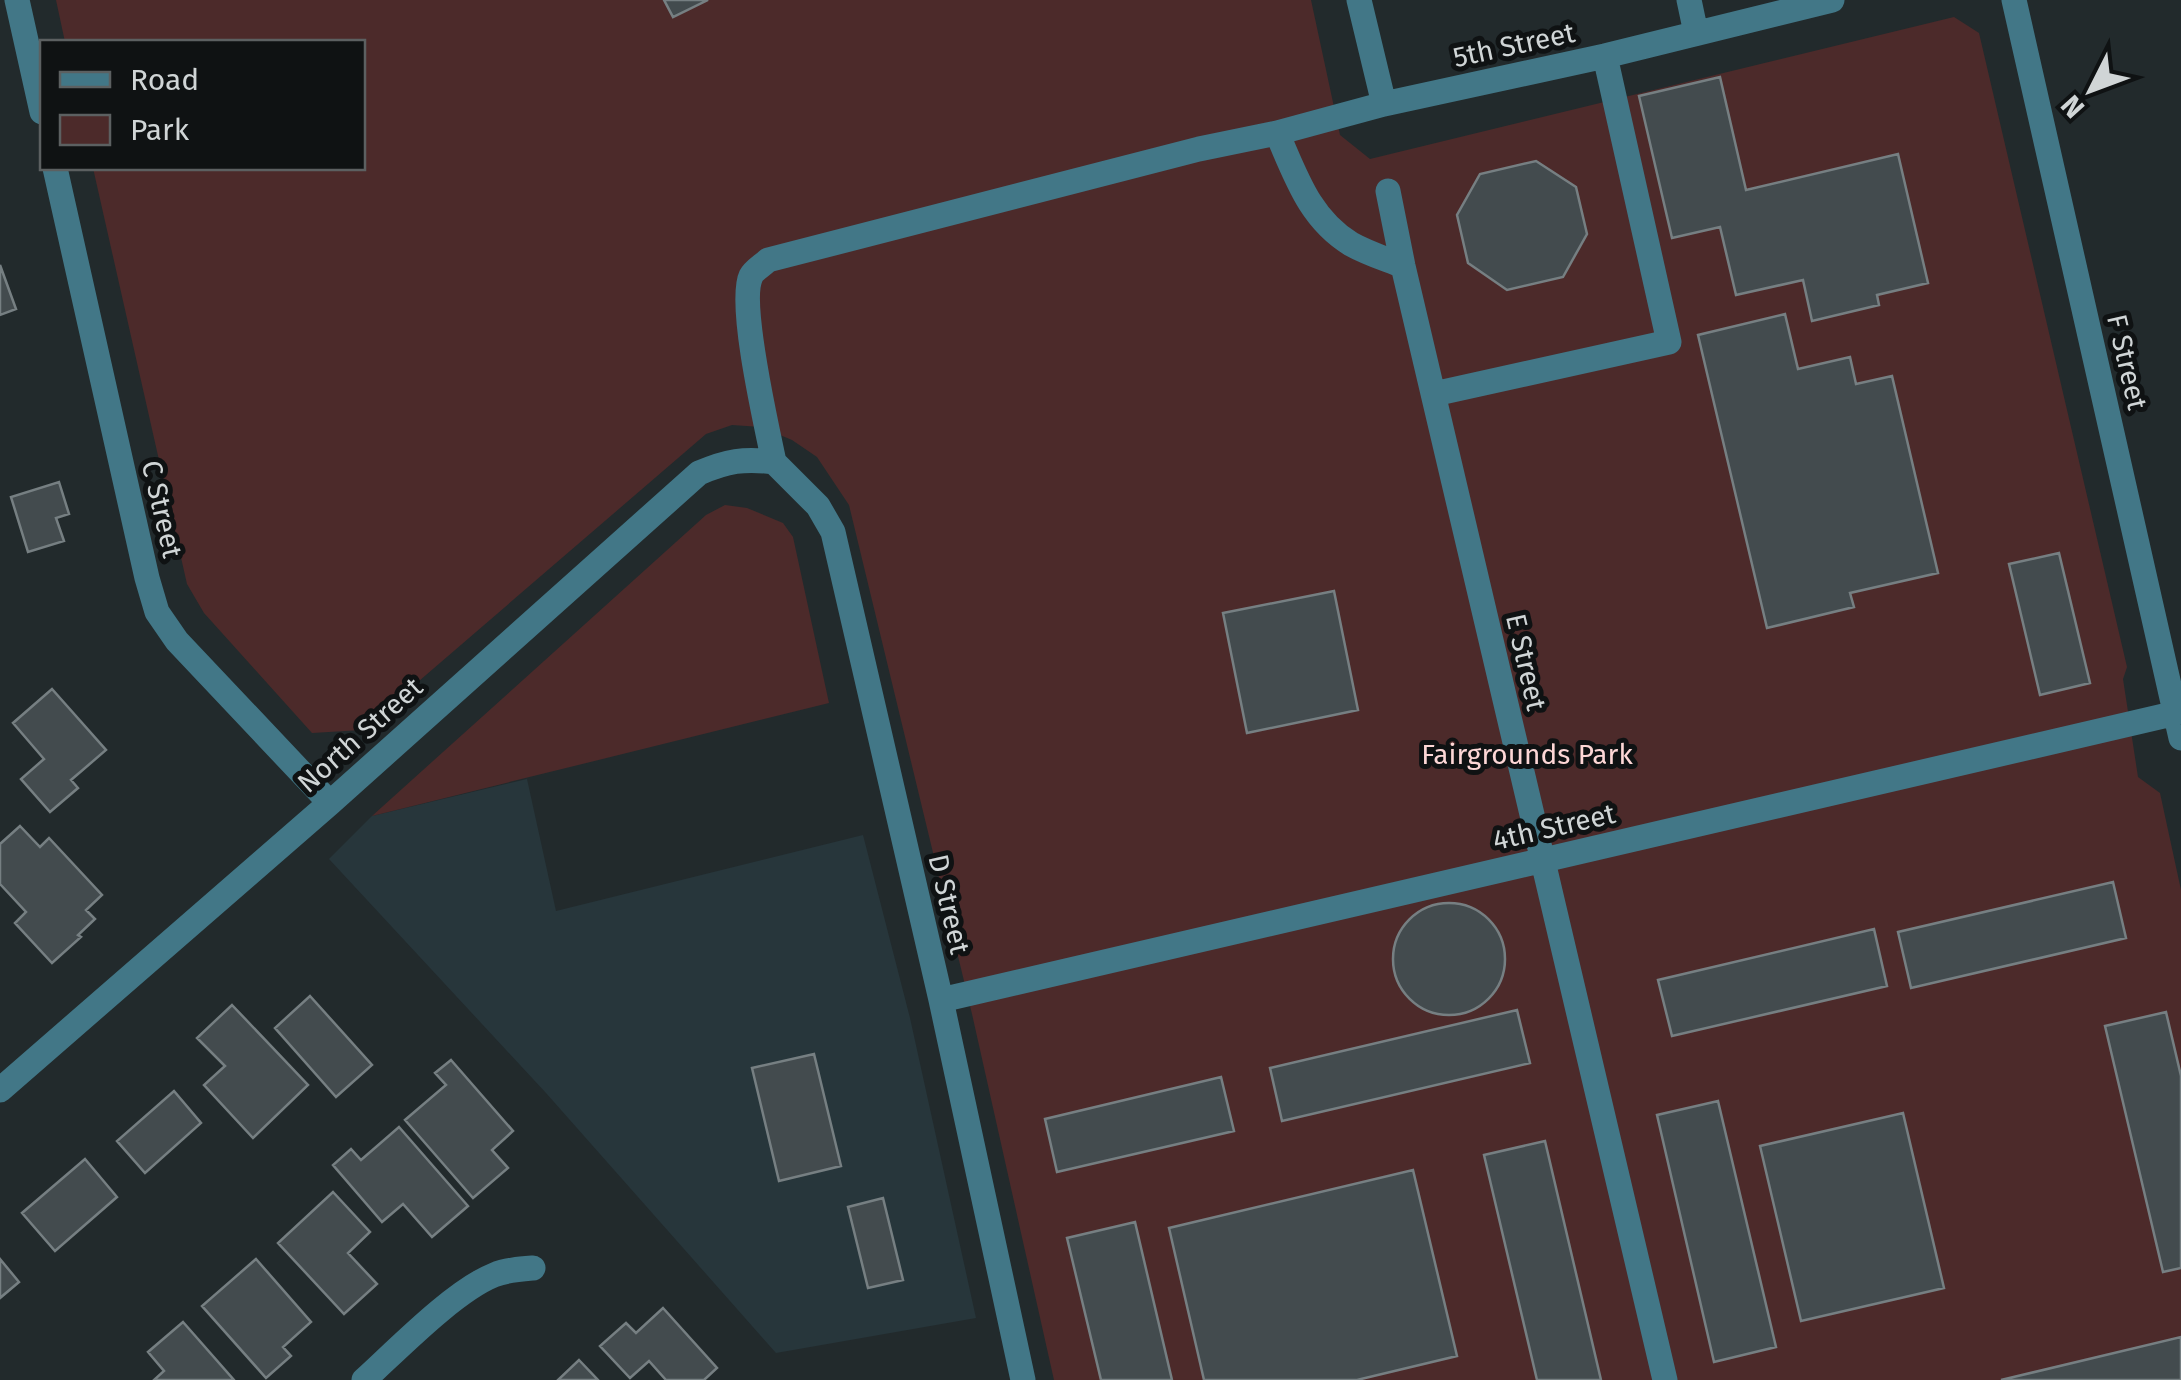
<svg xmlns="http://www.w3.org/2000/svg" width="2181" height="1380" viewBox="0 0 2181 1380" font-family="'Fira Sans',sans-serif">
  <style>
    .built { fill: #27363b }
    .green { fill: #4c2a2a }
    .building { fill: #434b4e; stroke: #767f82; stroke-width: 2.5 }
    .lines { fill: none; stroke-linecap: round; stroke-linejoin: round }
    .minor { stroke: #427787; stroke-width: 25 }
    .labels { text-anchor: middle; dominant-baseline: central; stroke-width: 10; stroke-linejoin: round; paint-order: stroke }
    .street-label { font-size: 28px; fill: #d0d5d6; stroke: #0f1213 }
    .park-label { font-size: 28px; fill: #fdd7d6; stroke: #0f1213 }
  </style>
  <rect width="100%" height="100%" fill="#222a2c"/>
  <path class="built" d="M527 779 556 911 863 835 910 1018 976 1318 776 1353 546 1093 329 859 372 816Z"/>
  <path class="green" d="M56 0H1311L1340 135 1370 159 1954 17 1979 33 2127 667 2123 679 2138 777 2160 793 2181 890V1380H1054L972 1014 849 505 817 457 792 440 761 427 732 425 706 434 362 730 312 733 204 613 187 584 93 168H362V42H65Z
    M725 505 747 508 783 523 793 537 829 703 372 816 706 515Z"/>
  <path class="building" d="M664 0H708L673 17Z
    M1720 77 1746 190 1898 154 1928 283 1877 295 1879 305 1812 321 1803 280 1736 295 1720 227 1672 238 1639 96Z
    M1536 161 1576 187 1587 234 1563 277 1507 290 1468 263 1457 215 1480 174Z
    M0 265 16 309 0 315Z
    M1785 314 1798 369 1850 357 1856 384 1892 376 1938 573 1850 593 1854 607 1767 628 1698 335Z
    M59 482 69 514 56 518 64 541 28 552 11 497Z
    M2059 553 2090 683 2040 695 2009 564Z
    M1334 591 1358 710 1247 733 1223 613Z
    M52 689 106 750 71 780 78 788 50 812 21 779 44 759 13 723Z
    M20 826 40 847 49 838 102 895 86 910 95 919 78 935 81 937 52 963 15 923 26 912 0 884V844Z
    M2113 882 2126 938 1911 988 1898 932Z
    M1393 959a56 56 0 1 1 112 0a56 56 0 1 1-112 0Z
    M1874 929 1887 986 1672 1036 1658 980Z
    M310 996 372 1065 336 1097 275 1028Z
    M232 1005 308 1085 253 1138 204 1085 225 1066 197 1038Z
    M1517 1010 1530 1063 1282 1121 1270 1068Z
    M2166 1012 2181 1076V1268L2163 1272 2105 1026Z
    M814 1054 841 1166 779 1181 752 1068Z
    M451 1060 513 1131 492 1150 508 1168 473 1198 405 1120 446 1085 435 1073Z
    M1221 1077 1234 1131 1057 1172 1045 1119Z
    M174 1091 201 1123 145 1173 117 1141Z
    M1718 1101 1776 1347 1714 1362 1657 1115Z
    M1903 1113 1944 1288 1801 1321 1760 1146Z
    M399 1127 468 1206 432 1237 403 1204 382 1222 333 1165 351 1149 361 1160Z
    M1545 1141 1601 1380H1537L1484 1155Z
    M85 1159 117 1197 55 1251 22 1213Z
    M1413 1170 1457 1356 1357 1380H1204L1169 1228Z
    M333 1192 370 1232 348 1253 377 1284 344 1314 278 1243Z
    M883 1198 903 1280 868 1288 848 1207Z
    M1135 1222 1172 1380H1101L1067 1238Z
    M0 1259 19 1282 0 1298Z
    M256 1259 311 1322 283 1347 291 1356 266 1378 202 1306Z
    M663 1308 717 1368 704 1380H666L649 1361 630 1378 600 1346 626 1323 636 1333Z
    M183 1322 234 1380H154L164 1371 148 1352Z
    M2181 1337V1380H2001Z
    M579 1360 598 1380H558Z"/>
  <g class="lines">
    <path class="minor" d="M17 0 42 112
      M1359 0 1384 104
      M1689 0 1696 33
      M2014 0 2181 738
      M1277 133C1296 176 1309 218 1351 244 1367 253 1386 259 1403 266
      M55 168 147 578 157 612 177 641 330 803
      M1388 191 1403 266 1665 1380
      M1434 394 1669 342 1605 56
      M774 462C767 428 738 303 751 276 754 270 763 265 768 260L1199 149 1277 133 1384 104 1605 56 1832 0
      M774 462 818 506 833 532 941 1000 1023 1380
      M941 1000 2181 712
      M0 1090 330 803 699 473C727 461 744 458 774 462
      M364 1380C397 1350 454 1291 494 1275 506 1270 520 1269 533 1268"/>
  </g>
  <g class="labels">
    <g class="street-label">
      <text transform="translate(1514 45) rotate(-12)">5th Street</text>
      <text transform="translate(2127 362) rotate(77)">F Street</text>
      <text transform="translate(162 509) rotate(77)">C Street</text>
      <text transform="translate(1526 662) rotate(77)">E Street</text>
      <text transform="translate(360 735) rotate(-42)">North Street</text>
      <text transform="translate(1554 827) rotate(-13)">4th Street</text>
      <text transform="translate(949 904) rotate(77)">D Street</text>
    </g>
    <g class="park-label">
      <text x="1527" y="754">Fairgrounds Park</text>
    </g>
  </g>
  <rect x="40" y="40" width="325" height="130" fill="#0f1213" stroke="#5c6061" stroke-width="2.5"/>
  <rect x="60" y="72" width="50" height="15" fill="#427787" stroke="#5c6061" stroke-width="2.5"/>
  <text x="130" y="90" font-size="30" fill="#d0d5d6">Road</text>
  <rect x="60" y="115" width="50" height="30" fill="#4c2a2a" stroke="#5c6061" stroke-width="2.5"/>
  <text x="130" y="140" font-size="30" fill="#d0d5d6">Park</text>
  <g transform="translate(2091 90) rotate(228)" stroke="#0f1213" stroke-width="8" paint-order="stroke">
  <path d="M0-8L18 38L0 25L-18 38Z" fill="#d0d5d6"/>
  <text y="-15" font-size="28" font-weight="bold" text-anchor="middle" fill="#d0d5d6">N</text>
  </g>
</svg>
